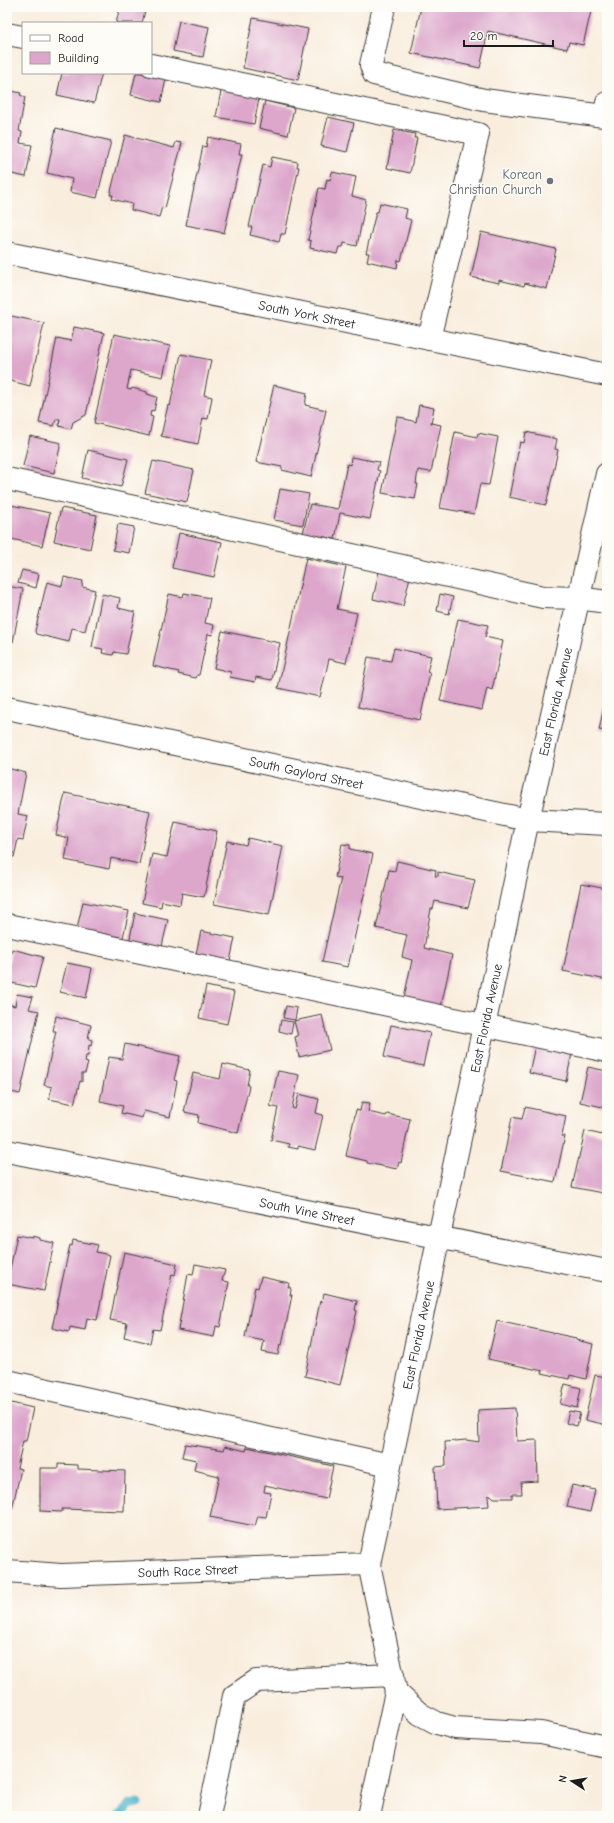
<svg xmlns="http://www.w3.org/2000/svg" width="614" height="1823" viewBox="0 0 614 1823" font-family="'Comic Neue',sans-serif">
  <style>
    .lines { fill: none; stroke-linecap: round; stroke-linejoin: round }
    .stream { stroke: #4eb2cd; stroke-width: 9 }
    .building { fill: #dda7cc }
    .minor-casing { stroke: #3d3b39; stroke-width: 24 }
    .minor { stroke: #fff; stroke-width: 22 }
    .worship-dot { fill: #6b7280; stroke: #fdfcf7; stroke-width: 1.5 }
    .labels { text-anchor: middle; dominant-baseline: central; stroke-width: 3; stroke-linejoin: round; paint-order: stroke }
    .worship-label { font-size: 13px; fill: #5b616d; stroke: #fdfcf7; text-anchor: end }
    .street-label { font-size: 13px; fill: #1c1c1c; stroke: #fdfcf7 }
  </style>
  <rect width="100%" height="100%" fill="#fdfcf7"/>
  <filter id="ink" filterUnits="userSpaceOnUse"><feTurbulence type="fractalNoise" baseFrequency=".025" numOctaves="2"/><feDisplacementMap in="SourceGraphic" scale="8" xChannelSelector="R" yChannelSelector="G"/><feConvolveMatrix kernelMatrix="1 2 1 2 8 2 1 2 1" color-interpolation-filters="sRGB"/></filter>
  <filter id="wash" filterUnits="userSpaceOnUse"><feTurbulence type="fractalNoise" baseFrequency=".012" numOctaves="4" result="noise"/><feDisplacementMap in="SourceGraphic" scale="16" xChannelSelector="R" yChannelSelector="G"/><feGaussianBlur stdDeviation="0.9" result="paint"/><feColorMatrix in="noise" values="0 0 0 0 0 0 0 0 0 0 0 0 0 0 0 0 0 1.4 0 .05"/><feComposite in="paint" operator="in"/></filter>
  <g filter="url(#wash)">
    <rect width="100%" height="100%" fill="#f9eddd"/>
    <g class="lines">
      <path class="stream" d="M119 1816 130 1805 138 1803"/>
    </g>
    <g id="blocks">
      <path class="building" d="M120 7H146L142 23H116Z
        M421 7H592L583 45 569 42 567 49 488 31 480 68 411 53Z
        M253 18 308 29 298 80 243 68Z
        M179 21 209 27 203 57 173 51Z
        M168 70 161 102 131 95 136 73H151Z
        M62 73H102L94 103 57 95Z
        M7 86 13 88 12 91 21 93 20 95 25 97 19 131 22 132 20 143 32 145 26 177 12 174 8 185Z
        M222 86 260 94 254 124 216 117Z
        M265 101 294 108 288 135 259 128Z
        M328 117 354 123 347 152 321 146Z
        M56 128 111 141 97 198 70 192 72 179 47 173Z
        M394 130 415 134 414 138H417L410 173 387 168Z
        M125 135 174 148 176 142 182 143 165 208 162 207 159 217 131 210 132 204 112 199 113 195H110Z
        M208 137 241 144 239 154H242L224 233 186 225 203 146 206 147Z
        M272 157 298 162 297 167H299L285 234H281L279 242 250 235 252 227H249L263 165 270 167Z
        M332 172 356 177 352 196 366 200 357 246 344 243 343 247H339L337 254 310 248 311 241 308 240 319 188 325 189 327 179 330 180Z
        M380 203 407 209 405 218 411 220 401 261 398 260 397 268 367 261 369 253H366L376 212H378Z
        M481 232 556 249 547 289 525 283 524 286 499 280V283L471 277Z
        M7 315 44 323 30 386 7 380Z
        M74 327 104 333 86 415 73 422 71 429 59 426 60 419H56L54 426 39 423 57 338 71 341Z
        M114 334 170 346 163 377 131 370 127 389 131 390 132 388 147 392V394L157 397 154 411 151 410 150 416 153 417 149 436 94 423Z
        M181 354 211 360 204 395 212 397 208 419 203 418 198 444 161 436 168 405 170 406Z
        M274 385 307 393 305 405 326 410 311 477 282 470V467L256 462Z
        M419 405 434 408 431 423 441 425 431 472 418 470 416 484H418L415 499 382 493 397 417 405 418V419L416 422Z
        M455 432 477 437 478 433 498 437 489 485 480 484 474 514 440 508Z
        M526 432 557 439 555 449 558 450 546 505 509 497 520 442 524 443Z
        M30 436 61 443 54 473 23 466Z
        M88 450 128 459 121 487 82 478Z
        M351 457 379 462 377 470 380 471 370 519 340 513 335 539 303 533 310 504 338 509 347 464 350 465Z
        M153 461 194 470 187 502 145 493Z
        M280 489 309 494 303 525 274 520Z
        M11 505 50 513 42 546 7 538V520Z
        M61 508 97 515 90 549 54 541Z
        M118 524 134 527 129 553 113 550Z
        M179 533 222 542 214 577 172 568Z
        M306 558 346 567 337 609 357 613 346 663 329 659 320 697 278 688Z
        M22 570 39 574 36 588 18 583Z
        M379 571 410 577 403 606 373 599Z
        M64 577 83 581 82 587 95 590 85 631 72 628 69 642 36 634 35 631 47 582 62 586Z
        M7 586 23 589 13 642 7 641Z
        M184 593 210 598 205 623 214 625 212 635 208 634 199 675H197L196 678 178 674 179 672 153 666 169 594 183 597Z
        M102 594 120 598 118 608 135 612 126 654 114 652 113 655 102 653 103 649 92 647Z
        M440 594 453 597 449 614 437 611Z
        M458 619 488 625 485 637 503 641 492 690 487 688 482 710 440 701Z
        M222 631 280 643 272 680 256 677 255 682 230 677 231 672 214 668Z
        M394 648 431 656 427 672 430 673 420 720 358 707 368 657 391 661Z
        M606 697H607V731L599 730Z
        M7 768 26 773 18 814 28 816 23 840 18 839 14 857 7 856Z
        M65 793 150 811 139 864 111 858 109 869 65 860 69 838 56 835Z
        M175 822 217 831 204 897 182 893 180 905 162 901 161 907 142 903 152 854 167 857Z
        M248 838 283 846 269 915 214 904 227 841 246 845Z
        M342 844 350 845V849L373 854 348 967 322 962 341 878 335 877Z
        M397 861 436 870 435 876H438V872L475 880 468 908 435 901 433 909H431L424 948 452 955 441 1007 404 998 412 960 402 957 407 935 376 928 389 870 395 871Z
        M581 884 607 889V980L563 971Z
        M83 902 129 911 122 942 76 933Z
        M135 913 168 920 160 955 128 948Z
        M201 931 235 938 228 970 194 963Z
        M12 949 43 957 35 988 7 982V970Z
        M67 963 92 968 86 998 60 992Z
        M206 986 234 992 227 1024 199 1018Z
        M17 994 33 997 29 1009 39 1011 20 1094 7 1091V1004L15 1006Z
        M286 1006 297 1008 295 1020 283 1018Z
        M322 1015 330 1050 299 1057 295 1037 298 1036 294 1021Z
        M56 1016 91 1025 88 1038 92 1040 91 1046 89 1045 88 1056H86L85 1062 88 1063 85 1073H82V1082L80 1081 74 1104 49 1099 52 1087 44 1085 56 1031H53Z
        M281 1020 293 1022 291 1034 279 1031Z
        M391 1025 430 1033 423 1066 384 1057Z
        M536 1041 573 1049 566 1081 529 1073Z
        M125 1044 180 1056 174 1080 177 1081 170 1117 144 1111 142 1118 121 1113 123 1106 100 1101 109 1057 122 1059Z
        M223 1064 250 1070 247 1085 249 1086 238 1133 198 1123 199 1115 184 1112 193 1073 220 1079Z
        M588 1067 607 1071V1108L580 1102Z
        M278 1071 299 1075 292 1108 295 1109 299 1094 319 1099 316 1113 323 1115 315 1150 298 1146V1149L288 1147 289 1144 271 1140 278 1108 270 1106Z
        M362 1102 370 1103 368 1112 386 1116 387 1114 410 1119 401 1163 399 1162 397 1169 367 1163V1161L346 1156 356 1110 360 1111Z
        M525 1107 566 1116 562 1136H565L555 1182 501 1171 512 1117 522 1119Z
        M585 1131 607 1136V1194L572 1187Z
        M17 1235 33 1238V1236L40 1238V1240L54 1243 44 1291 7 1284Z
        M73 1240 98 1245 96 1252 110 1255 97 1320 87 1318 85 1330 70 1327 69 1332 52 1328 70 1245 72 1246Z
        M124 1252 177 1264 175 1275 172 1274 160 1330 153 1329 150 1343 124 1337 127 1323 110 1320Z
        M195 1264 225 1270 222 1281 229 1282 220 1327 216 1326 214 1337 178 1330 188 1274 193 1275Z
        M261 1277 289 1283 288 1287H290L291 1290 290 1295H292L282 1345 280 1344 278 1355 262 1352 264 1341 245 1337 255 1287 258 1288Z
        M324 1293 357 1301 355 1310 357 1311 340 1385 305 1376 320 1301 322 1302Z
        M497 1321 576 1338V1340L593 1344 586 1379 570 1375 569 1379 542 1373 543 1371 488 1359Z
        M595 1375 607 1377V1425L585 1420Z
        M565 1384 581 1388 577 1408 560 1404Z
        M7 1402 33 1408 26 1441H23L17 1468 21 1469 12 1509 7 1507Z
        M515 1408 517 1441 537 1440 538 1481 521 1482 522 1494H512V1498H494L491 1495 488 1496 489 1506 437 1509 435 1467 446 1466 445 1442 466 1440 479 1442 478 1410Z
        M569 1411 580 1413 577 1426 566 1423Z
        M185 1444 224 1450 225 1446 246 1451 247 1447 333 1466 326 1499 265 1485 264 1492 271 1493 266 1517 258 1516 255 1526 210 1517 219 1476 194 1470 196 1460 182 1457Z
        M58 1464 78 1465V1469L125 1471 124 1511 62 1509V1512L40 1511V1468H58Z
        M572 1485 595 1490 590 1512 567 1507Z"/>
    </g>
  </g>
  <g filter="url(#ink)">
    <use href="#blocks" fill-opacity="0" stroke="#3d3b39" stroke-width="1"/>
    <g class="lines">
      <defs>
        <g id="minor">
          <path d="M384 7 371 65 374 74 484 100 604 116 607 103"/>
          <path d="M7 34 23 37"/>
          <path d="M151 65 478 134 429 339"/>
          <path id="s1" d="M7 253 607 375"/>
          <path d="M7 479 543 597 578 598 607 602"/>
          <path id="s2" d="M7 708 528 820 607 824"/>
          <path d="M7 925 607 1051"/>
          <path id="s3" d="M7 1151 607 1271"/>
          <path d="M7 1381 390 1465"/>
          <path id="s4" d="M7 1571 61 1575 369 1564"/>
          <path d="M396 1692 420 1714 437 1723 455 1728 541 1733 607 1747"/>
          <path d="M209 1816 234 1696 256 1681 393 1675"/>
          <path id="s5" d="M369 1816 396 1692 369 1564 528 820 607 474"/>
        </g>
      </defs>
      <use href="#minor" class="minor-casing"/>
      <use href="#minor" class="minor"/>
    </g>
  </g>
  <circle class="worship-dot" cx="550" cy="181" r="4"/>
  <g class="labels">
    <g class="worship-label">
      <text x="542" y="174">Korean<tspan x="542" dy="15">Christian Church</tspan></text>
    </g>
    <g class="street-label">
      <text stroke="none"><textPath href="#s1" startOffset="306">South York Street</textPath></text>
      <text stroke="none"><textPath href="#s5" startOffset="1140">East Florida Avenue</textPath></text>
      <text stroke="none"><textPath href="#s2" startOffset="306">South Gaylord Street</textPath></text>
      <text stroke="none"><textPath href="#s5" startOffset="816">East Florida Avenue</textPath></text>
      <text stroke="none"><textPath href="#s3" startOffset="306">South Vine Street</textPath></text>
      <text stroke="none"><textPath href="#s5" startOffset="492">East Florida Avenue</textPath></text>
      <text stroke="none"><textPath href="#s4" startOffset="181">South Race Street</textPath></text>
    </g>
  </g>
  <rect width="614" height="1823" fill="none" stroke="#fdfcf7" stroke-width="24"/>
  <rect x="22" y="22" width="130" height="52" fill="#fdfcf7" stroke="#a3a29f"/>
  <rect x="30" y="35" width="20" height="6" fill="#ffffff" stroke="#a3a29f"/>
  <text x="58" y="42" font-size="12" fill="#1c1c1c">Road</text>
  <rect x="30" y="52" width="20" height="12" fill="#dda7cc" stroke="#a3a29f"/>
  <text x="58" y="62" font-size="12" fill="#1c1c1c">Building</text>
  <g transform="translate(572 1781) rotate(282)" stroke="#fdfcf7" stroke-width="3" paint-order="stroke">
  <path d="M0-3L7 15L0 10L-7 15Z" fill="#1c1c1c"/>
  <text y="-6" font-size="11" font-weight="bold" text-anchor="middle" fill="#1c1c1c">N</text>
  </g>
  <path d="M464 40v6h89v-6" fill="none" stroke="#1c1c1c" stroke-width="2"/>
  <text x="470" y="40" font-size="12" fill="#1c1c1c" stroke="#fdfcf7" stroke-width="3" paint-order="stroke">20 m</text>
</svg>
